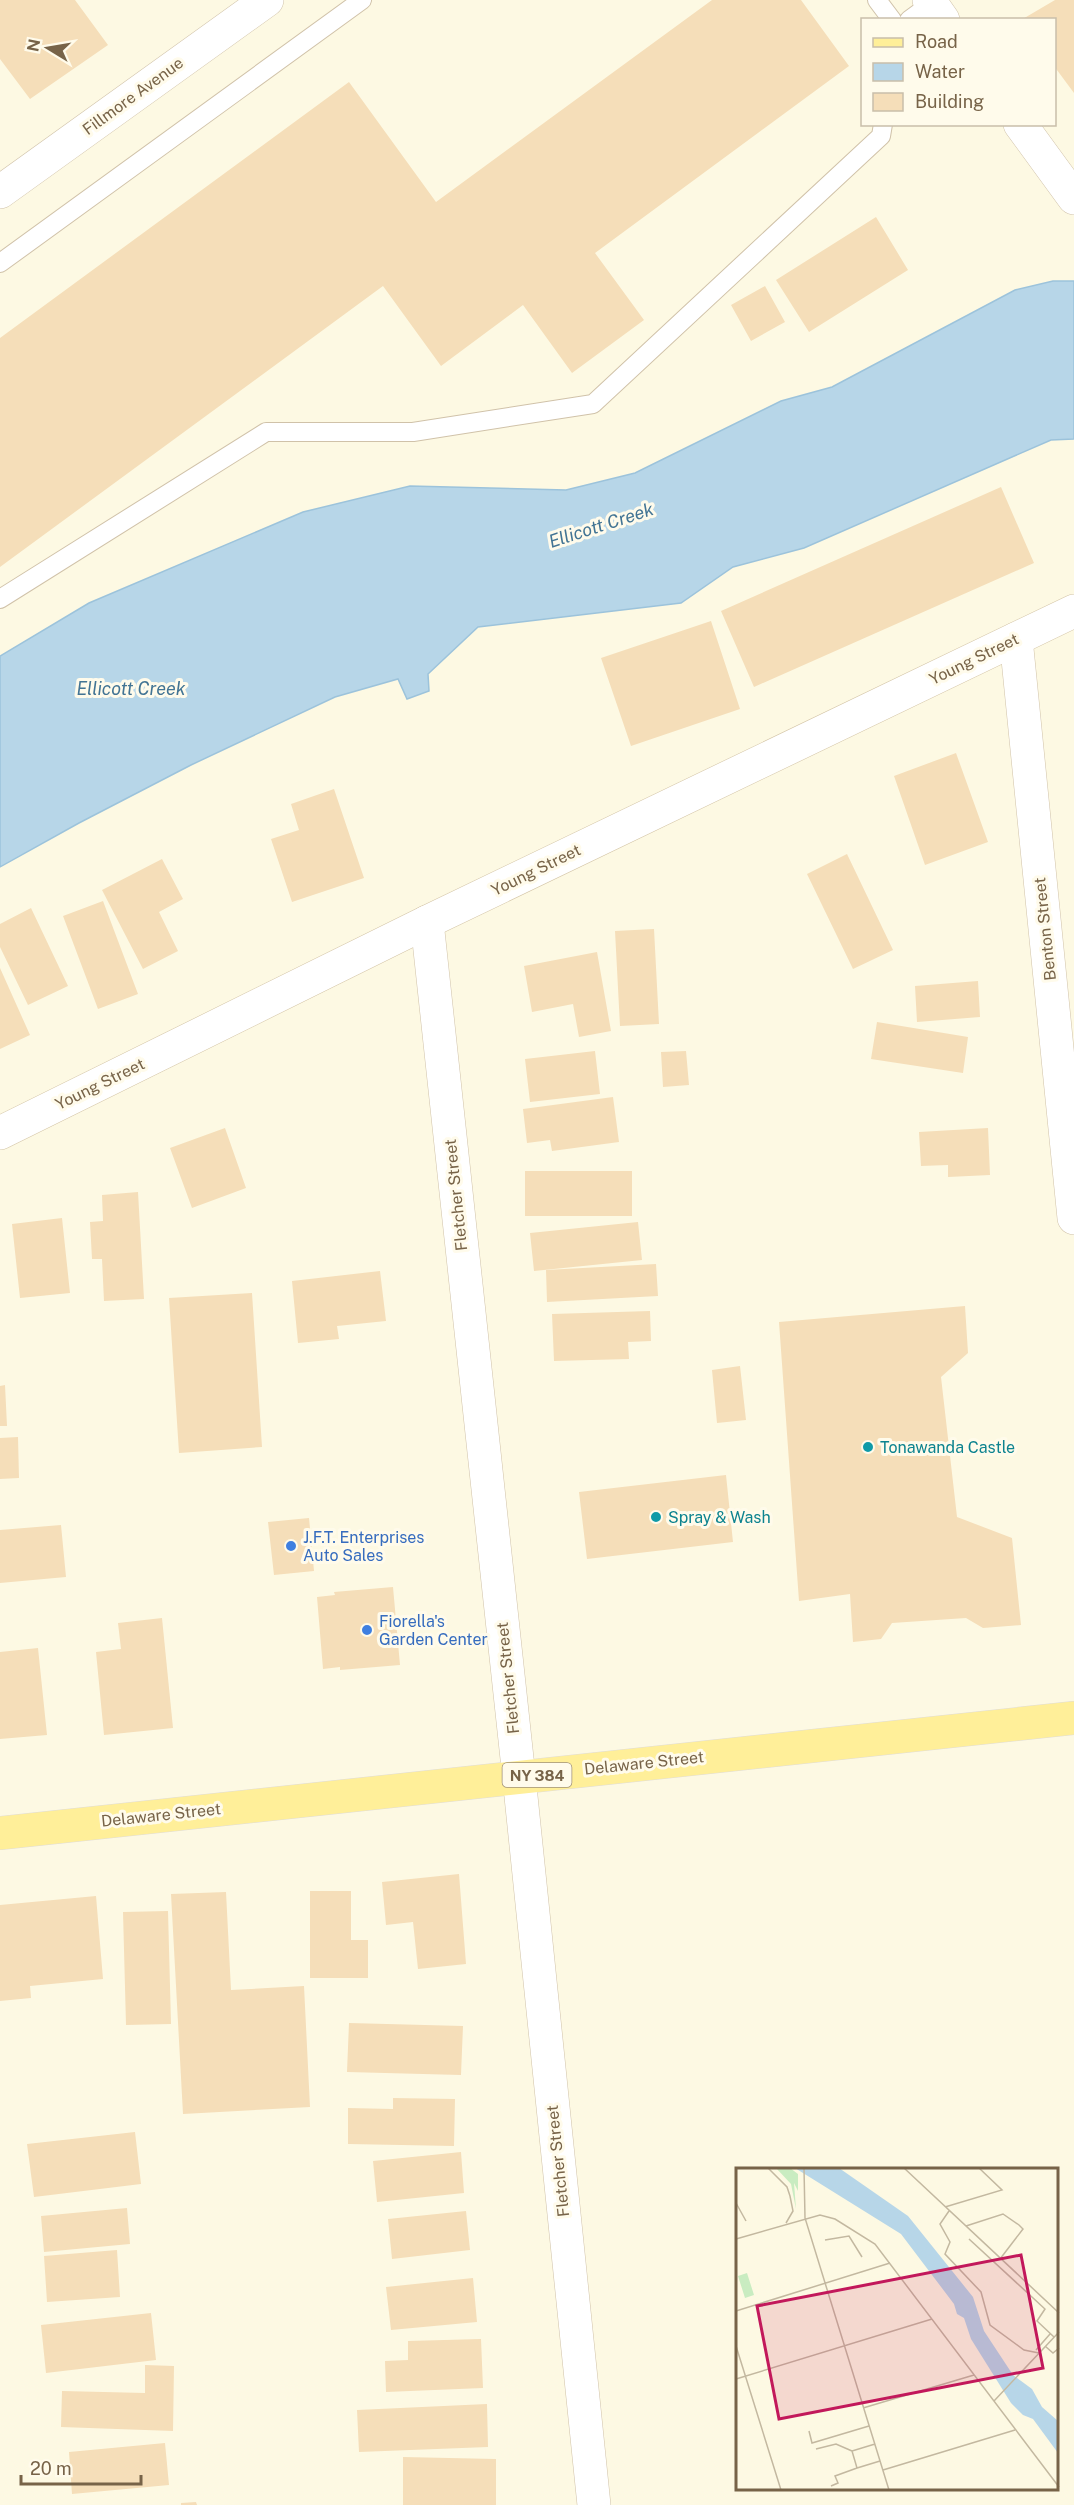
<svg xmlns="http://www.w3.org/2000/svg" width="1074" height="2505" viewBox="0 0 1074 2505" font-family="'Public Sans',sans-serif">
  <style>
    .water { fill: #b7d6e8; stroke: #9cc3db; stroke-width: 1.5 }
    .building { fill: #f5deb9 }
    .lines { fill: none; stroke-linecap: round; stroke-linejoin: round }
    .lane-casing { stroke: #d0c2a9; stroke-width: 20 }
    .street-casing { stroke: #d0c2a9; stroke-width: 34 }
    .secondary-casing { stroke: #d3c4a6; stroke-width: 34 }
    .primary-casing { stroke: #e1ddd7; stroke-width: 34 }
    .lane { stroke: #fff; stroke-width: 18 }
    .street { stroke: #fff; stroke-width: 33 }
    .secondary { stroke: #fff; stroke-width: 33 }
    .primary { stroke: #ffef99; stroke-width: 33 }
    .culture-dot { fill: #0f9aa8; stroke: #fffbeb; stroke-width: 2 }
    .shop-dot { fill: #3f7fe0; stroke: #fffbeb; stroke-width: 2 }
    .labels { text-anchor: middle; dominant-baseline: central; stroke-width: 6; stroke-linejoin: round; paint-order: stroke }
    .shield { fill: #fffbeb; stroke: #a09179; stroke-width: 1.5 }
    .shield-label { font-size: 15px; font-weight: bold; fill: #776348 }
    .street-label { font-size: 16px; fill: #776348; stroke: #fffbeb }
    .culture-label { font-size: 16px; fill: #0d838f; stroke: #fffbeb; text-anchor: start }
    .shop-label { font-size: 16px; fill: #366cbe; stroke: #fffbeb; text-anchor: start }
    .water-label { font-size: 18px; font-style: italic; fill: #427494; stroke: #fffbeb }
    .inset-road { fill: none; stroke: #c3b8a0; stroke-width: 1.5 }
    .view { fill: #c2185b; fill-opacity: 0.15; stroke: #c2185b; stroke-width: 3 }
    .inset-edge { fill: none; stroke: #776348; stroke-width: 3 }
  </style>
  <rect width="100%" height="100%" fill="#fdf9e3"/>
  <path class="water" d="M1053 281H1074V439L1051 440 804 548 733 567 681 603 478 627 428 674 429 691 407 699 398 679 335 697 191 765 79 823 0 867V656L89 603 303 512 410 486 566 490 635 473 781 401 832 387 1015 290Z"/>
  <path class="building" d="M0 0H75L108 45 30 99 0 59Z
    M712 0H801L849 66 595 253 644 320 572 373 523 305 441 366 383 286 0 567V338L349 82 436 202Z
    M1055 0H1074V93L1054 66V20H1021Z
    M876 217 908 270 809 332 776 280Z
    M765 286 785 322 751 341 731 305Z
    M1001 487 1034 563 754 687 721 611Z
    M711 621 740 709 631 746 601 658Z
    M956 753 988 842 925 865 894 776Z
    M334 789 364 878 292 902 271 839 299 830 291 804Z
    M847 854 893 950 853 969 807 874Z
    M162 859 183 899 159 912 178 951 143 969 102 890Z
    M103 901 138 994 98 1009 63 916Z
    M31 908 68 986 28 1005 0 947V924Z
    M654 929 659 1024 620 1026 615 931Z
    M597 952 611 1031 579 1037 573 1004 532 1012 524 966Z
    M0 968 30 1035 0 1049Z
    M978 981 980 1017 917 1022 915 986Z
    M877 1022 968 1037 963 1073 871 1059Z
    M595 1051 600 1094 530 1102 525 1059Z
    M686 1051 689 1085 663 1087 661 1052Z
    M613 1097 619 1142 552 1151 550 1140 527 1143 523 1109Z
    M225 1128 246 1188 192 1208 170 1148Z
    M988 1128 990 1175 948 1177V1165L921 1166 919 1132Z
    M525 1171H632V1216H525Z
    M138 1192 144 1299 104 1301 102 1259H92L90 1222 103 1221 102 1195Z
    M62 1218 70 1293 20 1298 12 1224Z
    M638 1222 642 1260 534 1271 530 1233Z
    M656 1264 658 1296 547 1302 546 1270Z
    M380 1271 386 1321 337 1326 339 1339 298 1343 292 1281Z
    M252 1293 262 1447 179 1453 169 1298Z
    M965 1306 968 1353 941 1377 957 1517 1012 1538 1021 1625 983 1628 966 1618 892 1623 881 1639 853 1642 850 1594 799 1601 779 1322Z
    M650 1311 651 1341 628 1342 629 1359 554 1361 552 1314Z
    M740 1366 746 1420 717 1423 712 1370Z
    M5 1385 7 1426H0V1386Z
    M18 1437 19 1478 0 1479V1438Z
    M726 1475 733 1542 587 1559 579 1492Z
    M309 1518 314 1571 274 1575 268 1522Z
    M61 1525 66 1577 0 1583V1530Z
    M393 1587 400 1665 340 1670V1667L323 1669 317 1597 335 1595 334 1592Z
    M162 1618 173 1728 104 1735 96 1652 121 1649 118 1623Z
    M38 1648 47 1735 0 1739V1652Z
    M459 1874 466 1964 418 1969 413 1922 386 1925 382 1882Z
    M310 1891H351V1940H368V1978H310Z
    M226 1892 231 1990 304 1986 310 2107 183 2114 171 1894Z
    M96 1896 103 1979 30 1986 31 1998 0 2001V1905Z
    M168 1911 171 2024 126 2025 123 1912Z
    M349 2023 463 2026 461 2075 347 2072Z
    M393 2098 455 2099 454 2146 348 2144V2108L393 2109Z
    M135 2132 141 2184 34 2197 27 2144Z
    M461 2152 464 2193 377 2202 373 2161Z
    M127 2208 130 2244 44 2252 41 2216Z
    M466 2211 470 2250 392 2259 388 2219Z
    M117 2250 120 2297 47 2302 44 2256Z
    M473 2278 477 2322 391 2330 386 2287Z
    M151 2313 156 2360 46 2373 41 2325Z
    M481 2339 483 2388 386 2392 385 2361 408 2360V2341Z
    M145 2365 174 2366 173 2431 61 2427 62 2391 145 2393Z
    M487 2404 488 2447 359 2452 357 2410Z
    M165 2443 169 2485 72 2494 69 2452Z
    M403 2457 496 2459V2505H403Z
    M196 2502 197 2505H181V2503Z"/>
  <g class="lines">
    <defs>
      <path id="lane" d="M877 0 892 20
        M909 20 931 4
        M0 263 362 0
        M0 599 266 432H413L593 404 881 136 883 124"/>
      <path id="street" d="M929 0 943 20
        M1020 124 1074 198
        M0 192 267 0
        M1016 639 1074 1218
        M427 922 519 1777 594 2505"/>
      <path id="secondary" d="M0 1133 427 922 1074 611"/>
      <path id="primary" d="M0 1833 1074 1718"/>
    </defs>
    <use href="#lane" class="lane-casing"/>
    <use href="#street" class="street-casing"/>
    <use href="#secondary" class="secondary-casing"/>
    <use href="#primary" class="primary-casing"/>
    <use href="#lane" class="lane"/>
    <use href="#street" class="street"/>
    <use href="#secondary" class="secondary"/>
    <use href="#primary" class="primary"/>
  </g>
  <g class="culture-dot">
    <circle cx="868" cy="1447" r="6"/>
    <circle cx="656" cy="1517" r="6"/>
  </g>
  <g class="shop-dot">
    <circle cx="291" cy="1546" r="6"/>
    <circle cx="367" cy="1630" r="6"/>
  </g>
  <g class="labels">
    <rect class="shield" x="502.5" y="1763" width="69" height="24" rx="4.5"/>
    <g class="shield-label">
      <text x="537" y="1775">NY 384</text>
    </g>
    <g class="street-label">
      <text transform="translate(133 96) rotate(-36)">Fillmore Avenue</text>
      <text transform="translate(974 659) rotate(-26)">Young Street</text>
      <text transform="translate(536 870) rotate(-26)">Young Street</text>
      <text transform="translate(1045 929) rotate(-96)">Benton Street</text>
      <text transform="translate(100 1084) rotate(-26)">Young Street</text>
      <text transform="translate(456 1195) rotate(-96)">Fletcher Street</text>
      <text transform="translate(508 1678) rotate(-96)">Fletcher Street</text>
      <text transform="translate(644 1763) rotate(-6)">Delaware Street</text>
      <text transform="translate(161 1815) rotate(-6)">Delaware Street</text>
      <text transform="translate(558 2161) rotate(-96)">Fletcher Street</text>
    </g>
    <g class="culture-label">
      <text x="880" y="1447">Tonawanda Castle</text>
      <text x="668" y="1517">Spray &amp; Wash</text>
    </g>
    <g class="shop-label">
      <text x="303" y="1537">J.F.T. Enterprises<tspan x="303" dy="18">Auto Sales</tspan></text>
      <text x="379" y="1621">Fiorella's<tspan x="379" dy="18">Garden Center</tspan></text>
    </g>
    <g class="water-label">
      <text transform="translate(601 525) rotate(-18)">Ellicott Creek</text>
      <text x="131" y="688">Ellicott Creek</text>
    </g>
  </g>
  <g transform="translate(736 2168)">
    <rect width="322" height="322" fill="#fdf9e3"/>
    <path d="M40 0H54L62 6V23L58 15 60 41 55 16ZM11 105 18 127 9 130 2 108Z" fill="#c9ecc1"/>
    <path d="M59 0H103L172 48 237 129 248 163 277 207 296 221 306 239 322 253V285L297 251 287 247 275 235 235 171 228 150 221 146 218 136 165 66Z" fill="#b7d6e8"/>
    <path class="inset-road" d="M32 0 51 19 54 28 57 43 50 55M68 0 69 50 153 322M168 0 323 145M0 35 10 53M209 39 266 22 243 0M213 43 204 56 214 74 209 86 245 124 254 157 288 182 303 185M230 58 267 46 283 57 287 61 264 91M0 71 84 47 99 51 139 76 323 319M233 71 309 141 301 153 318 169M89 72 113 68 126 89M0 143 154 95M0 178 45 322M309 178 317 185 323 180M300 182 314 166M0 211 196 151M258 233 323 164M127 240 238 207M73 263 76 275 133 258M139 276 116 283 121 300 144 293M80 281 100 276 116 283M147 302 279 262M95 318 102 315 99 308 121 300"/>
    <path class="view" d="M285 87 307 200 43 251 21 138Z"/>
    <rect width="322" height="322" class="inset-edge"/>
  </g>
  <rect x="861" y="18" width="195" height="108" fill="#fffbeb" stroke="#c9beaa" stroke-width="1.5"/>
  <rect x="873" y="38" width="30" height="9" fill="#ffef99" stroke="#c9beaa" stroke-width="1.5"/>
  <text x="915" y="48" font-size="18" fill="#776348">Road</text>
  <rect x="873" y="63" width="30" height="18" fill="#b7d6e8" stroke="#c9beaa" stroke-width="1.5"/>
  <text x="915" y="78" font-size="18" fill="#776348">Water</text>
  <rect x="873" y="93" width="30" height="18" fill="#f5deb9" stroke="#c9beaa" stroke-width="1.5"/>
  <text x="915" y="108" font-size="18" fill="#776348">Building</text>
  <g transform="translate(48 48) rotate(281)" stroke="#fffbeb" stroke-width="4.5" paint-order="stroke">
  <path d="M0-4.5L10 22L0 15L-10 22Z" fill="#776348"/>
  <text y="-9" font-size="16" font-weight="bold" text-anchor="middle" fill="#776348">N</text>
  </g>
  <path d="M21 2475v9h120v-9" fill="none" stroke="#776348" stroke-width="3"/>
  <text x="30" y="2475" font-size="18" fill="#776348" stroke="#fffbeb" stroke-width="4.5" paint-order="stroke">20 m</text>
</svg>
